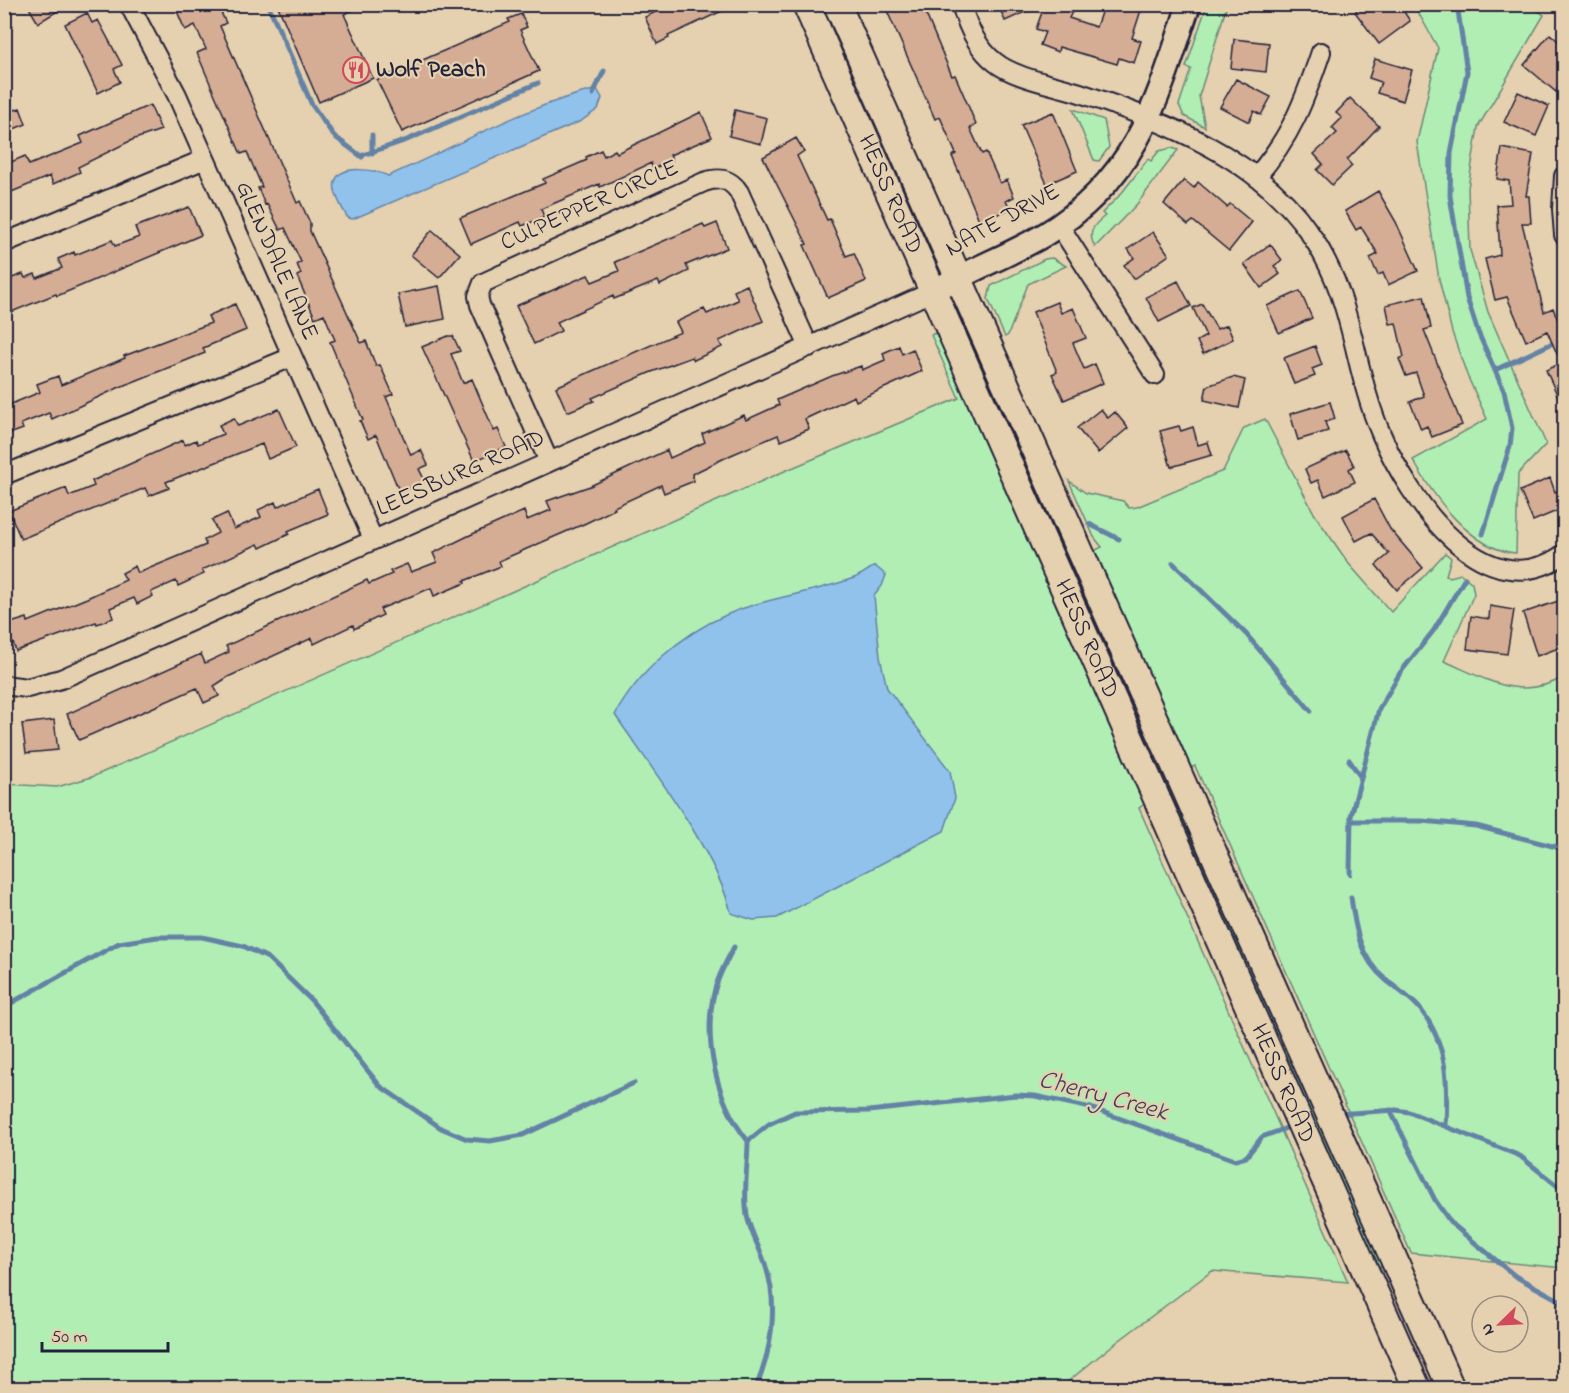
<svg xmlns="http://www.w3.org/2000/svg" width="1569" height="1393" viewBox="0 0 1569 1393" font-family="'Indie Flower',sans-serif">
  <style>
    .green { fill: #b1eeb4; stroke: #6a8878; stroke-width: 1.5 }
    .water { fill: #90c2ec; stroke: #6482a5; stroke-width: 1.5 }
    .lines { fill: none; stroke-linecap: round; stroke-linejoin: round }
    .stream { stroke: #6482a5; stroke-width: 5 }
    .building { fill: #d5ac94; stroke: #22223b; stroke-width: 1.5 }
    .minor-casing { stroke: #22223b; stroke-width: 22 }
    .tertiary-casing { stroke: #22223b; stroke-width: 27 }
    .secondary-casing { stroke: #22223b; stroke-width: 30 }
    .minor { stroke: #e5d0af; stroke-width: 18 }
    .tertiary { stroke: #e5d0af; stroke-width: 22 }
    .secondary { stroke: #e5d0af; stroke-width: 26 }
    .labels { text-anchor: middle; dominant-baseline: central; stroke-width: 4.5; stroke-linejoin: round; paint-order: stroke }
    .poi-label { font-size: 24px; font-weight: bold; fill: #22223b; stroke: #e5d0af; text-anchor: start }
    .street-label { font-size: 24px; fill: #22223b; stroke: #e5d0af }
    .water-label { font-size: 26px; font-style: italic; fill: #38425e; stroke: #e5d0af }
  </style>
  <rect width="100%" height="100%" fill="#e5d0af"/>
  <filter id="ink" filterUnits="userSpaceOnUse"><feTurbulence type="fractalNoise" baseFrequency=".0167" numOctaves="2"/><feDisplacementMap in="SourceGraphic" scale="12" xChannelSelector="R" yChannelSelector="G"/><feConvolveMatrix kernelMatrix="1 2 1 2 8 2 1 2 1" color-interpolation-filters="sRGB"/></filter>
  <g filter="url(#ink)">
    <path class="green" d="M1207 5H1227L1199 96 1205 127 1184 116 1179 105 1191 69 1186 67Z
      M1414 5H1529L1544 15 1478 127 1468 188 1470 250 1488 312 1546 444 1518 474 1516 553C1471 550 1433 496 1413 460L1487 419 1467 375 1452 332 1439 279 1417 142 1438 48Z
      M1073 109 1104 120 1109 147 1099 161 1094 160Z
      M1172 148 1178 150 1137 204 1095 247C1087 233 1093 225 1105 216L1102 213 1121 194 1148 159 1151 161 1159 151Z
      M1052 258 1066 266 1028 284 1008 335 1005 337 988 299 991 286 1045 259Z
      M940 331 1146 803 1139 808 1348 1282 1212 1271 1109 1348 1060 1388H5L4 784 57 787 92 777 787 470 959 398 931 335Z
      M1265 419 1315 515 1349 564 1391 612 1445 553 1451 558 1446 575 1450 577 1461 574 1472 583 1474 594 1444 661C1487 679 1519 702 1564 677V1268L1411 1253 1195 766 1188 769 1090 553 1102 547 1094 537 1069 481 1086 493 1123 501 1129 508 1137 507 1223 471 1244 428Z
      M1180 805 1384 1265 1374 1270 1171 809Z"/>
    <path class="water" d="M597 89 602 98 598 109 581 121 353 219 348 218C343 210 332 192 335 182 340 163 376 170 388 176 456 147 524 106 597 89Z
      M875 566 886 575 882 586 874 596 880 657 887 688 950 771 955 798 944 831 777 918 753 920 731 913C716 851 652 769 615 715 638 672 682 634 726 615 764 598 812 593 851 579 860 577 867 570 875 566Z"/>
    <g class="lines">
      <path class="stream" d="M268 4 312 105 334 136 362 157
        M1457 4 1467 72 1451 153 1450 196 1467 298 1478 332 1504 391 1512 428 1510 446 1483 534
        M593 94 604 71
        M372 153V135
        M363 155 407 140 538 83
        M1495 370 1557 341
        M1089 524 1119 539
        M1173 563 1246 634 1311 711
        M1349 760 1360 776
        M1351 821H1422L1476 826 1564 849
        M1350 874 1351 816 1379 709 1400 673 1434 630 1465 578
        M1351 897C1355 928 1360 959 1386 980 1398 990 1412 998 1421 1010 1448 1045 1448 1084 1446 1125
        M734 947C727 960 719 974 715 989 702 1038 716 1102 748 1141
        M4 1007 119 943 157 937H202L243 946 268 958 312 1001 380 1086 441 1128 467 1139 490 1141 523 1135 634 1083
        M1390 1110 1435 1200 1451 1223 1515 1276 1559 1300 1564 1315
        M1336 1114 1396 1110 1409 1112 1520 1156 1564 1191
        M756 1388C771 1351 779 1307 766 1267 761 1249 750 1233 747 1215 743 1191 748 1165 748 1141L769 1124 795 1112 869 1111 1016 1095 1035 1096 1091 1108 1235 1160 1246 1157 1262 1137 1292 1126"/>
    </g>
    <path class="building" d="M27 4H69L38 23Z
      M190 4H217L226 23 220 26 297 203 300 201 310 223V231L361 343 366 341 376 366 380 365 393 394 386 397 411 455 421 450 428 465 419 469 425 481 400 493 376 435 368 439 360 421 363 420 330 342 335 340 324 314 315 318 297 276 301 274 297 264 301 262 285 228 280 230 267 204 265 205 258 188 262 187 247 152 241 154 215 95 197 53 206 49 195 25 185 30 177 11Z
      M277 4H366L344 14 373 78 319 102Z
      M672 4H737L668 36 669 38 657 44 645 17Z
      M884 4H919L922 13 925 12 952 76 955 75 968 105 976 125 970 128 982 154 986 152 1000 183 1007 180 1014 197 1006 201 1010 209 980 222 952 156 956 154 940 117 935 119Z
      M998 4H1043L1005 21Z
      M1045 4 1072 12 1069 18 1096 27 1104 4H1143L1132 38 1141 41 1134 63 1119 58 1117 64 1059 47 1058 52 1040 45 1045 32 1036 29Z
      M1365 4H1399L1410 21 1379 44 1355 12Z
      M87 13 92 23 98 20 122 65 114 69 120 82 98 93 65 24Z
      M521 14 527 27 520 30 539 71 402 132 377 80 510 22 508 19Z
      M1550 34 1564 46V73L1556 92 1524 65Z
      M1234 39 1269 43 1266 72 1231 68Z
      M1375 59 1412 70 1403 101 1377 93 1381 82 1369 78Z
      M1236 79 1271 97 1261 115 1254 111 1249 122 1220 107Z
      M1518 92 1549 106 1536 136 1504 122Z
      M1350 98 1379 126 1347 160 1352 166 1332 185 1317 170 1323 164 1314 154 1337 133 1332 128 1342 118 1336 113Z
      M150 105 161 130 132 140 78 167 80 172 53 184 50 176 9 193 4 183V165L25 156 29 165 83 143 80 136Z
      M20 108 26 124 4 133V114Z
      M735 110 767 118 761 144 729 136Z
      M701 112 712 137 670 155 672 160 653 169 651 163 600 187 599 184 541 209 544 217 522 226 520 222 471 244 460 218 545 183 543 179 587 160 586 157 601 150 604 156 615 150 617 153Z
      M1053 112 1077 171 1047 184 1021 125Z
      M796 138 804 151 797 156 827 220 830 219 846 256 854 253 866 281 828 298 804 245 807 244 763 157Z
      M1502 148 1533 154 1526 196H1529L1531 223H1522L1544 312 1553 308 1564 335V410L1546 370 1561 363 1547 331 1526 341 1507 297 1495 300 1485 259 1500 255 1497 205 1511 204 1509 181 1497 179Z
      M1184 180 1194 188 1198 182 1227 207 1230 204 1252 222 1229 251 1193 221 1188 225 1164 204Z
      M1378 191 1396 222 1418 271 1388 285 1383 273 1378 275 1370 258 1378 254 1361 227 1356 230 1345 211Z
      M189 207 201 235 57 296 56 294 4 315V281L23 274 25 278 35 274 37 278 62 268 58 259 74 252 75 255 112 240 115 246 139 237 135 227Z
      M717 223 727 248 686 265 689 271 660 285 658 281 614 299 613 296 557 322 561 331 534 344 516 306 588 275 592 282 619 271 615 262 703 224 705 228Z
      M432 230 460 254 439 278 411 255Z
      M1153 232 1169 255 1134 279 1124 265 1134 258 1128 249Z
      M1270 244 1282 260 1274 266 1280 274 1261 288 1244 264Z
      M1178 281 1191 306 1159 322 1146 297Z
      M747 285 763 321 719 341 722 347 694 360 692 357 649 373 592 398 594 401 567 412 556 387 681 332 676 322 704 309 707 314 738 300 734 291Z
      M439 286 445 319 405 327 398 294Z
      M1300 291 1312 318 1279 333 1267 306Z
      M1424 296 1431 328 1424 330 1462 425 1432 437 1427 426 1421 429 1410 402 1424 396 1416 373 1406 376 1399 359 1404 357 1396 323 1390 324 1386 305Z
      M1057 302 1061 313 1073 308 1086 338 1073 343 1084 369 1095 364 1103 383 1064 400 1052 374 1057 372 1033 312Z
      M235 304 246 330 203 348 205 353 120 387 52 419 49 413 21 424 23 429 4 436V407L40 392 37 384 58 376 61 385 125 358 124 356 211 323 208 316Z
      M1202 304 1217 329 1227 325 1233 339 1203 354 1197 341 1206 336 1193 308Z
      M448 336H453L460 351 451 354 463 383 472 379 494 431 498 429 506 447 474 461 422 347Z
      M899 346 902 354 913 349 922 371 856 401 854 396 805 419 809 429 781 441 778 435 731 455 692 474 694 481 664 493 661 485 614 507 615 509 586 523 499 561 501 566 464 581 465 583 434 596 431 588 380 609 383 615 354 629 353 625 314 644 312 638 228 677 214 686 219 696 204 703 197 688 79 740 67 714 201 654 205 663 229 652 226 646 367 580 369 584 392 574 390 571 407 564 411 572 437 562 433 553 468 536 524 511 527 520 551 510 547 501 590 486 667 450 670 458 705 442 702 434 744 415 746 420 779 405 777 400 832 376 861 366 862 370 885 360 883 353Z
      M1315 346 1322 365 1312 369 1315 376 1294 384 1284 358Z
      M1233 377 1245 380 1239 408 1204 400 1207 386Z
      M1330 402 1335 419 1325 422 1328 431 1298 440 1290 414Z
      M279 409 296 447 268 459 262 444 166 482 169 488 149 496 145 488 21 539 9 511 66 488 69 496 94 486 92 481 183 440 185 445 196 440 198 444 223 434 219 425 234 418 238 426Z
      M1101 409 1108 418 1115 412 1128 428 1098 453 1077 428Z
      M1179 426 1181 431 1193 427 1198 445 1208 442 1212 455 1171 467 1160 431Z
      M1346 450 1354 466 1349 469 1355 482 1325 496 1318 480 1311 483 1305 469Z
      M1550 478 1555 492 1564 488V508L1533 521 1520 491Z
      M318 489 328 514 288 531 289 534 260 548 258 544 202 570 204 574 178 586 176 581 151 592 153 596 137 604 134 598 110 608 113 618 97 624 96 622 16 651 13 643 4 646V625L27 618 28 622 87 598 126 580 122 573 135 566 138 573 206 545 204 540 218 533 212 520 227 513 234 529 261 517 258 510 275 502 277 507Z
      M1374 499 1390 529 1423 568 1397 590 1376 565 1389 554 1371 533 1356 541 1343 516Z
      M1564 599V646L1537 656 1523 613Z
      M1490 606 1514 610 1507 654 1467 649 1471 616 1489 619Z
      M54 720 58 750 26 753 22 724Z"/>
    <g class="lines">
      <defs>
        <path id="minor" d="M129 4 177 95 373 539
          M961 4C967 25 978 49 995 62 1014 78 1056 85 1080 93 1163 121 1258 157 1309 232 1356 300 1351 365 1382 436 1409 499 1485 611 1564 554
          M1564 176 1562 209 1564 235
          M1256 177C1291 137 1304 102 1321 52
          M1059 225 1155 375
          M4 243 205 159
          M549 462 480 305 478 296 483 283 704 182C719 177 730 178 739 192L809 347
          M4 475 292 357
          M4 685 27 688 61 679 934 291"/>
        <path id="tertiary" d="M934 291C969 270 1008 256 1044 235 1136 180 1158 100 1189 4"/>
        <g id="secondary">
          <path id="s1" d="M806 4 1417 1388"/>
          <path d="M837 4 1451 1388"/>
        </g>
      </defs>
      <use href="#minor" class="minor-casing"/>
      <use href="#tertiary" class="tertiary-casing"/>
      <use href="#secondary" class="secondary-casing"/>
      <use href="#minor" class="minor"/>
      <use href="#tertiary" class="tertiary"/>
      <use href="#secondary" class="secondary"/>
    </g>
  </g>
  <defs>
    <symbol id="restaurant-ring" viewBox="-11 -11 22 22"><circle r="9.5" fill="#e5d0af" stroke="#d1495b" stroke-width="1.5"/><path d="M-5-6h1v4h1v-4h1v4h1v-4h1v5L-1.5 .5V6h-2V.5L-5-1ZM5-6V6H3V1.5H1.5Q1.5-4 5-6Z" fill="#d1495b"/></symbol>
  </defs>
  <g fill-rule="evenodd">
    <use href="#restaurant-ring" x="341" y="55" width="30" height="30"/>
  </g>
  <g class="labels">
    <g class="poi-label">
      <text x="376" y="70">Wolf Peach</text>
    </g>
    <g class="street-label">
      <text stroke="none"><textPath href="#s1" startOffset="208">HESS ROAD</textPath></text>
      <text transform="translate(590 206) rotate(-24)">CULPEPPER CIRCLE</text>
      <text transform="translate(1003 221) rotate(-29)">NATE DRIVE</text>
      <text transform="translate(276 261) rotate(66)">GLENDALE LANE</text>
      <text transform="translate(461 474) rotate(-24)">LEESBURG ROAD</text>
      <text stroke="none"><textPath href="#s1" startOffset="694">HESS ROAD</textPath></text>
      <text stroke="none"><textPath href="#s1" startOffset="1180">HESS ROAD</textPath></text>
    </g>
    <g class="water-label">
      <text transform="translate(1103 1097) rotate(15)">Cherry Creek</text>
    </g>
  </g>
  <rect width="1569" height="1393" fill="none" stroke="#e5d0af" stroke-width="24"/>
  <rect x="12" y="12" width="1545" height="1369" fill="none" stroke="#22223b" stroke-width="2" filter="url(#ink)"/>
  <g transform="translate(1500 1324) rotate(246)"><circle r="28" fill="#e5d0af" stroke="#978a81" stroke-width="1.5"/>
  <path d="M0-4.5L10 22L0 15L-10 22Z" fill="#d1495b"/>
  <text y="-9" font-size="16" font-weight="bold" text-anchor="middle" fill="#22223b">N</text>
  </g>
  <path d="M42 1342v9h126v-9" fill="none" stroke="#22223b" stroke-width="3"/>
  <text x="51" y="1342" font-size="18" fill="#22223b" stroke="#e5d0af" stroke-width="4.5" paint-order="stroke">50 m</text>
</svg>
